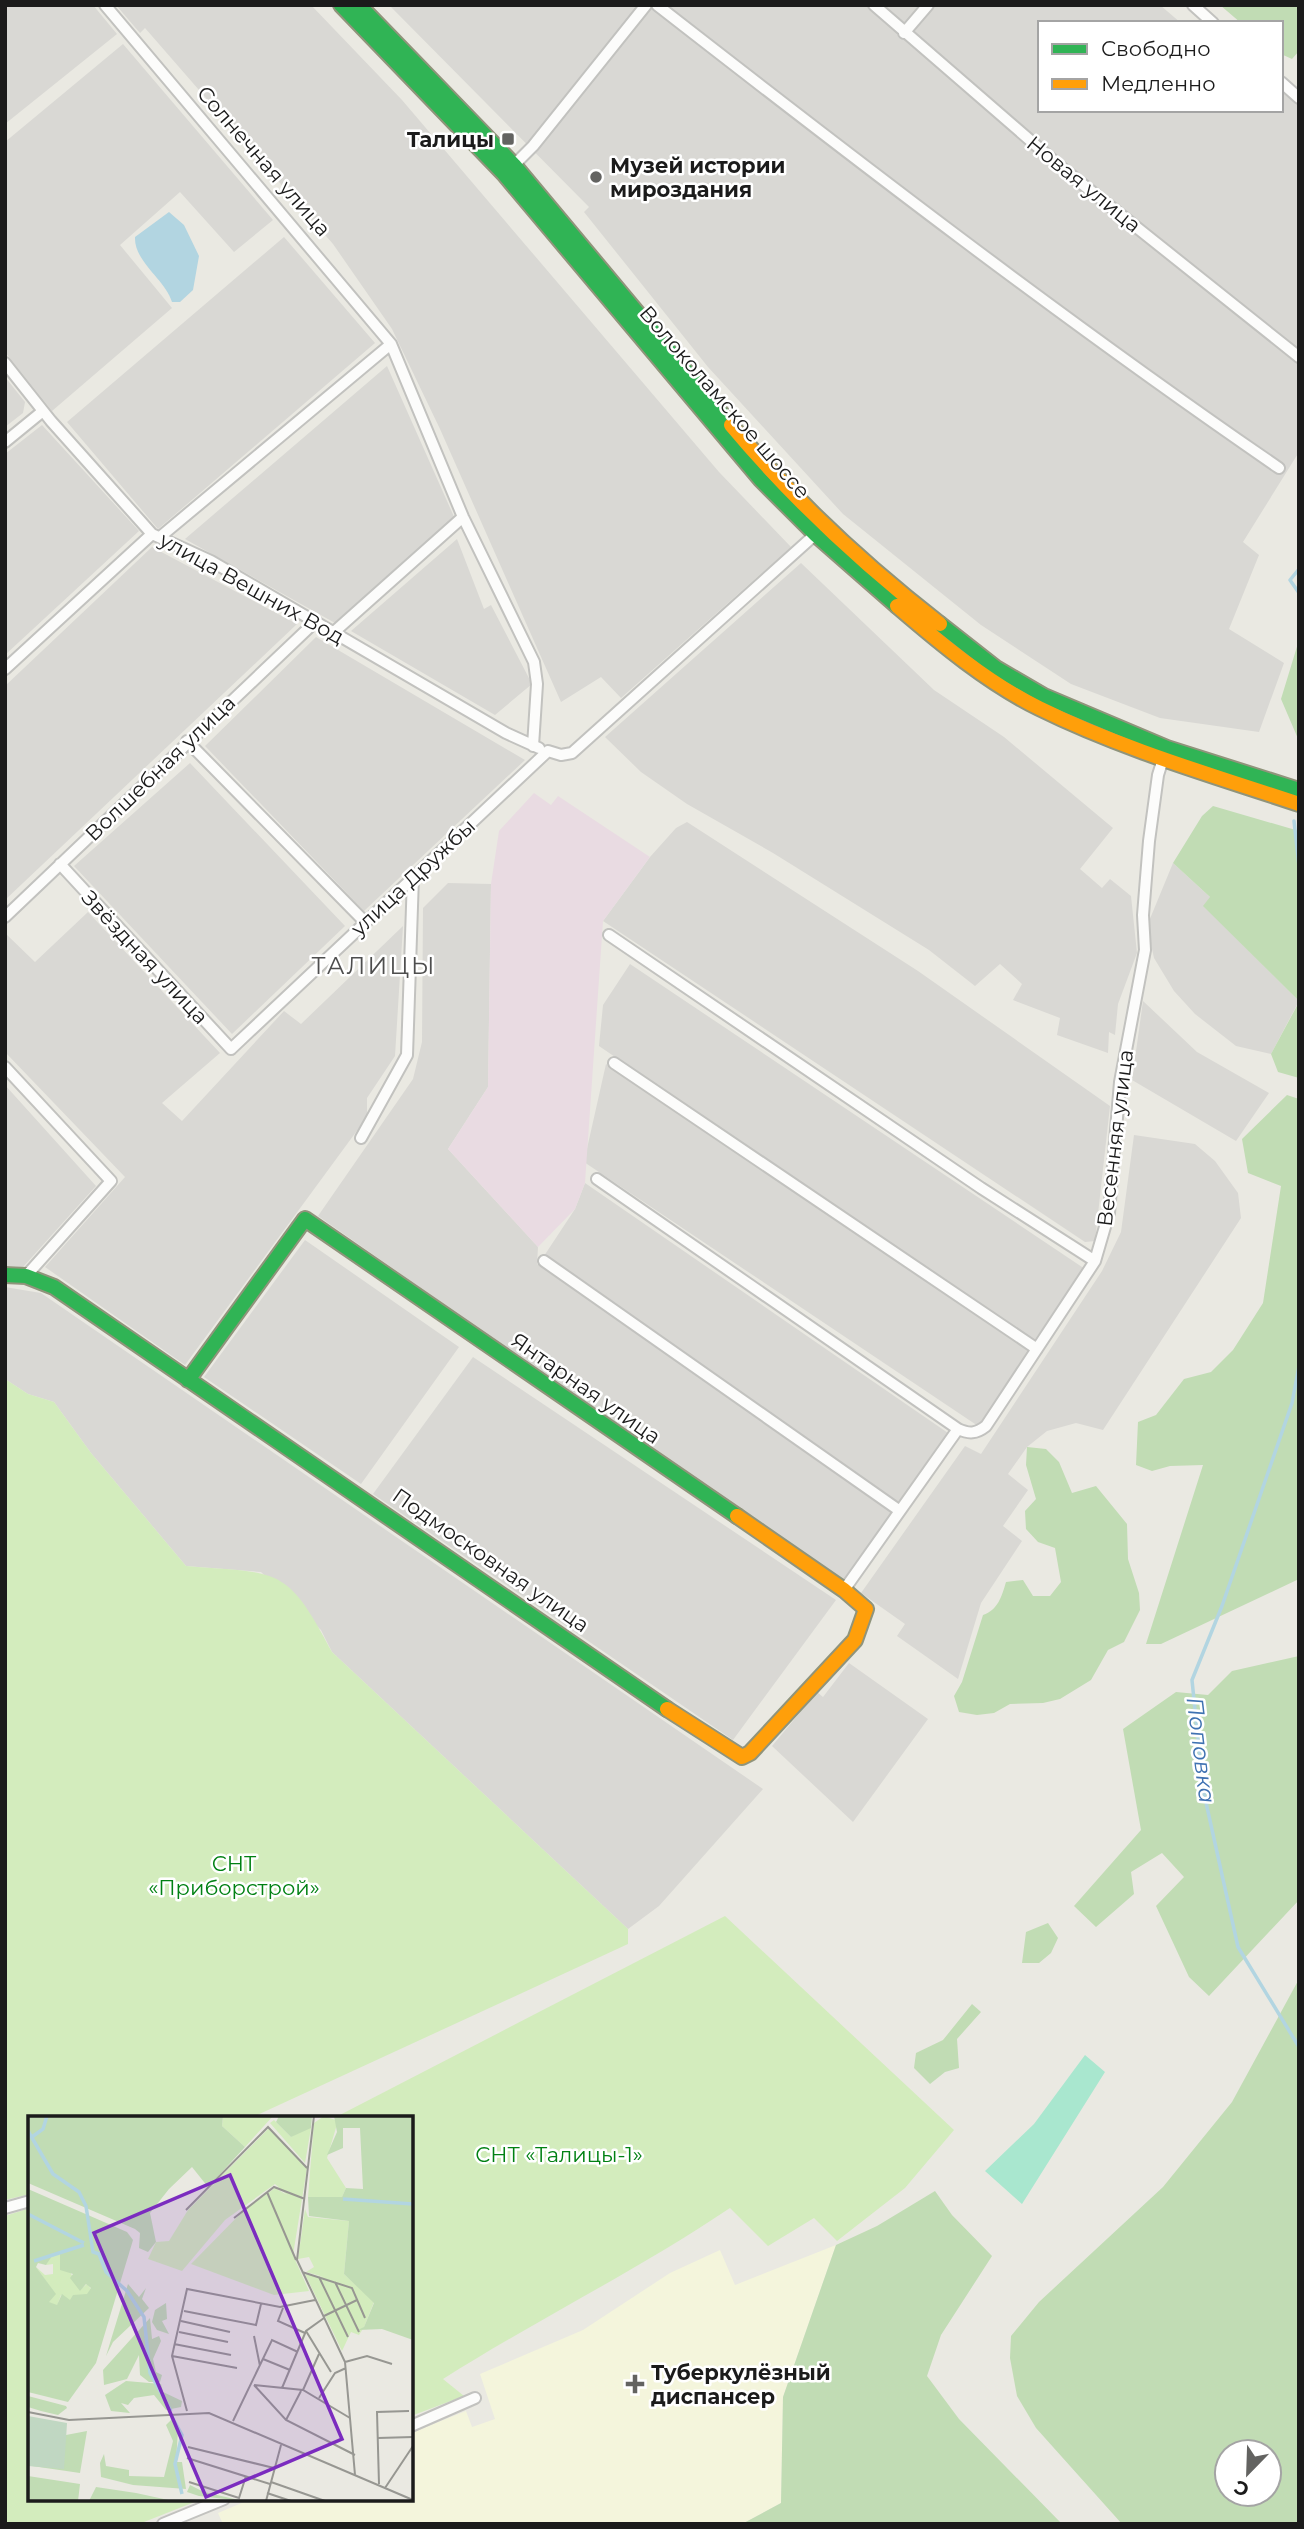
<svg xmlns="http://www.w3.org/2000/svg" width="1304" height="2529" viewBox="0 0 1304 2529" font-family="Montserrat,sans-serif">
  <style>
    .residential { fill: #d9d8d4 }
    .industrial { fill: #e9dbe2 }
    .education { fill: #f4f5dc }
    .grass { fill: #d3ecbd }
    .forest { fill: #c1dcb4; fill-rule: evenodd }
    .pitch { fill: #a9e7cf }
    .water { fill: #b2d5e1 }
    .lines { fill: none; stroke-linecap: round; stroke-linejoin: round }
    .stream { stroke: #b2d5e1; stroke-width: 3.5 }
    .street-casing { stroke: #c2c2bf; stroke-width: 14 }
    .fast-casing { stroke: #90947b; stroke-width: 18 }
    .slow-casing { stroke: #90947b; stroke-width: 18 }
    .street { stroke: #fcfcfb; stroke-width: 10 }
    .fast { stroke: #30b455; stroke-width: 14 }
    .slow { stroke: #ff9f0a; stroke-width: 14 }
    .poi-dot { fill: #636361; stroke: #fff; stroke-width: 2.5 }
    .labels { text-anchor: middle; dominant-baseline: central; stroke-width: 5; stroke-linejoin: round; paint-order: stroke }
    .poi-label { font-size: 21px; font-weight: bold; fill: #1b1b1b; stroke: #fff; text-anchor: start }
    .street-label { font-size: 21px; fill: #1b1b1b; stroke: #fff }
    .park-label { font-size: 21px; fill: #018113; stroke: #fff }
    .water-label { font-size: 23px; font-style: italic; fill: #3f72b2; stroke: #fff }
    .quarter-label { font-size: 24px; letter-spacing: 2px; fill: #4e4e4e; stroke: #fff }
    .inset-river { fill: none; stroke: #b2d5e1; stroke-width: 3.5 }
    .inset-road { fill: none; stroke: #979792; stroke-width: 2 }
    .view { fill: #7b2cbf; fill-opacity: 0.15; stroke: #7b2cbf; stroke-width: 3.5 }
    .inset-edge { fill: none; stroke: #1b1b1b; stroke-width: 3.5 }
  </style>
  <rect width="100%" height="100%" fill="#eae9e2"/>
  <path class="residential" d="M5 5H93L117 34 5 124Z
    M116 5H311L402 100 719 472 791 547 621 698 601 677 561 702 440 429 392 329 333 244 145 28 140 33Z
    M389 5H1160L1181 23H1040V110H1281V90L1299 105V452L1243 542 1259 555 1229 629 1284 663 1259 732 1160 718 1071 684 981 625 843 514 708 367 584 212 589 207Z
    M123 44 273 220 234 252 180 192 120 245 172 308 52 411 5 352V142Z
    M284 237 375 343 158 529 67 422Z
    M387 366 455 519 335 623 185 539Z
    M5 377 25 402 23 413 5 427Z
    M42 425 139 531 5 655V454Z
    M457 539 484 609 491 605 532 684 495 715 351 631Z
    M152 547 297 624 5 900V686Z
    M801 563 934 690 1004 737 1113 828 1080 869 1102 888 1110 879 1131 896 1137 953 1118 1004 1115 1035 1109 1032 1108 1053 1057 1035 1060 1018 1013 1000 1022 984 1000 964 975 986 929 950 773 853 687 804 641 772 605 737Z
    M316 637 525 760 364 911 205 746Z
    M190 763 345 926 232 1034 74 866Z
    M687 822 918 971 1110 1106 1095 1241 1085 1242 603 921 650 857 676 828Z
    M1173 863 1211 898 1204 906 1299 1001 1271 1054 1236 1046 1195 1014 1174 991 1154 958 1147 926Z
    M448 883 491 884 488 1087 448 1149 538 1247 537 1264 893 1512 843 1583 318 1216 413 1079 422 1042 423 908Z
    M88 912 220 1053 162 1103 182 1121 284 1011 301 1024 403 926 395 1056 367 1098V1117L185 1365 45 1267 125 1177 5 1052V933L35 962Z
    M630 964 1085 1269 1033 1342 599 1046 603 1005Z
    M1143 1001 1197 1052 1269 1093 1236 1141 1132 1080Z
    M606 1064 1030 1351 978 1426 584 1162Z
    M5 1085 96 1186 23 1267 5 1266Z
    M1134 1135 1195 1144 1215 1161 1238 1193 1241 1218 1103 1430 1076 1423 1047 1431 1027 1447 1008 1474 1028 1490 1003 1526 1022 1541 981 1603 958 1679 897 1636 905 1624 861 1593 965 1446 981 1454 1102 1271 1121 1232Z
    M585 1183 948 1433 899 1504 544 1256 575 1209Z
    M305 1240 459 1347 361 1484 204 1377Z
    M5 1287 41 1293 763 1789 659 1906 628 1929 332 1652 321 1630 261 1572 186 1566 91 1453 54 1402 28 1394 5 1379Z
    M473 1357 836 1600 733 1740 373 1494Z
    M849 1663 928 1719 853 1822 772 1746 817 1692 823 1697Z"/>
  <path class="industrial" d="M534 793 551 805 558 796 650 857 603 921 585 1183 575 1209 538 1247 448 1149 488 1087 491 884 499 831Z"/>
  <path class="education" d="M836 2245 783 2397 781 2503 742 2524H223L218 2513 251 2499H411V2433L466 2411 472 2427 495 2419 480 2374 583 2330 670 2273 720 2250 735 2285Z"/>
  <path class="grass" d="M5 1379 28 1394 54 1402 91 1453 186 1566C279 1574 286 1564 332 1652L628 1929V1944L251 2118H30V2194L5 2200Z
    M725 1916 954 2130 905 2188 837 2241 814 2218 768 2246 730 2208C638 2270 538 2319 443 2379L464 2396 411 2416V2118H334Z
    M30 2208V2499H202L139 2524H5V2216Z"/>
  <path class="forest" d="M1220 5H1299V51L1292 59 1281 54V23H1241Z
    M1299 640V741L1281 699Z
    M1213 806 1299 831V1001L1203 906 1210 897 1173 863 1202 816Z
    M1299 1002V1078L1278 1072 1271 1054Z
    M1287 1095 1299 1099V1579L1161 1644H1146L1203 1465 1170 1466 1152 1471 1136 1465 1138 1422 1156 1415 1184 1379 1211 1372 1233 1350 1263 1303 1281 1186 1248 1173 1242 1139Z
    M1027 1447 1046 1449 1059 1462 1072 1493 1096 1486 1127 1524 1128 1559 1139 1593 1140 1610 1124 1642 1108 1650 1091 1680 1060 1699 1043 1703 1010 1704 994 1713 977 1715 959 1712 954 1696 962 1682 983 1615C998 1610 1002 1596 1006 1582L1023 1580 1033 1596H1050L1061 1582 1055 1548 1038 1542 1026 1529 1025 1511 1036 1499 1026 1465Z
    M1299 1656V1900L1209 1996 1189 1977 1156 1906 1184 1877 1162 1853 1131 1872 1134 1894 1096 1927 1074 1906 1141 1830 1123 1729 1176 1692 1208 1695 1232 1671Z
    M1048 1923 1058 1938 1051 1953 1039 1963H1022L1026 1932Z
    M1299 1979V2524H1122L1036 2428 1017 2396 1010 2358 1011 2336 1039 2302 1163 2187 1232 2102ZM1269 2452V2494H1227V2452Z
    M972 2004 981 2012 957 2039 959 2068 945 2072 930 2084 914 2068 916 2053 943 2040Z
    M935 2191 952 2215 992 2256 941 2335 927 2376 959 2419 1062 2524H742L781 2503 783 2397 836 2245 877 2226Z"/>
  <path class="pitch" d="M1085 2055 1105 2072 1022 2204 985 2171 1034 2124Z"/>
  <path class="water" d="M169 212 184 225 199 256 193 290 180 302H172C165 279 134 262 135 237Z"/>
  <g class="lines">
    <path class="stream" d="M1299 569 1290 580 1299 593
      M1294 821 1299 866
      M1299 1366 1292 1403 1222 1606 1192 1680 1203 1789 1238 1947 1299 2047"/>
    <defs>
      <path id="street" d="M105 5 391 344 463 517 534 662 537 684 533 746
        M657 5C861 164 1065 321 1279 468
        M874 5 1061 167 1299 357
        M1193 5 1213 23
        M904 33 928 5
        M1281 82 1299 98
        M511 168 533 146 646 5
        M5 363 51 421 152 534 211 561 506 733 539 748
        M5 442 43 411
        M160 537 391 344
        M334 632 463 517
        M5 669 152 534
        M187 741 365 922
        M60 864 231 1049 548 751 561 755 572 753 819 531
        M5 917 316 621
        M609 935 981 1188 1095 1261
        M614 1063 1037 1349
        M5 1067 111 1181 26 1276
        M361 1138 407 1055 413 877
        M597 1179 958 1429C969 1434 976 1434 986 1426L1095 1261 1109 1213 1120 1082 1145 950 1143 915 1149 841 1158 775 1163 759
        M544 1261 900 1511
        M844 1590 958 1429
        M5 2208 30 2201
        M411 2426 475 2398
        M163 2524 224 2499"/>
      <path id="fast" d="M341 5 504 174 761 480 816 535 897 606
        M359 5 514 165 731 425
        M940 624 996 668 1044 696 1167 748 1299 790
        M5 1275 26 1276 54 1287 667 1709
        M188 1380 305 1219 737 1516"/>
      <path id="slow" d="M731 425C793 499 864 565 940 624
        M897 606C940 643 988 683 1039 708 1122 749 1212 775 1299 804
        M667 1709 742 1757 750 1753 855 1640 866 1609 844 1590 737 1516"/>
    </defs>
    <use href="#street" class="street-casing"/>
    <use href="#fast" class="fast-casing"/>
    <use href="#slow" class="slow-casing"/>
    <use href="#street" class="street"/>
    <use href="#fast" class="fast"/>
    <use href="#slow" class="slow"/>
  </g>
  <g class="poi-dot">
    <rect x="501" y="132" width="14" height="14" rx="3.5"/>
    <circle cx="596" cy="177" r="7"/>
    <path d="M631.5 2373.5h7v7h7v7h-7v7h-7v-7h-7v-7h7z"/>
  </g>
  <g class="labels">
    <g class="poi-label">
      <text x="494" y="139" text-anchor="end">Талицы</text>
      <text x="610" y="165">Музей истории<tspan x="610" dy="24">мироздания</tspan></text>
      <text x="651" y="2372">Туберкулёзный<tspan x="651" dy="24">диспансер</tspan></text>
    </g>
    <g class="street-label">
      <text transform="translate(264 161) rotate(49)">Солнечная улица</text>
      <text transform="translate(1084 184) rotate(39)">Новая улица</text>
      <text transform="translate(725 402) rotate(49)">Волоколамское шоссе</text>
      <text transform="translate(252 588) rotate(29)">улица Вешних Вод</text>
      <text transform="translate(160 768) rotate(-44)">Волшебная улица</text>
      <text transform="translate(413 877) rotate(-43)">улица Дружбы</text>
      <text transform="translate(145 957) rotate(47)">Звёздная улица</text>
      <text transform="translate(1115 1138) rotate(-83)">Весенняя улица</text>
      <text transform="translate(586 1388) rotate(35)">Янтарная улица</text>
      <text transform="translate(491 1560) rotate(35)">Подмосковная улица</text>
    </g>
    <g class="park-label">
      <text x="234" y="1863">СНТ<tspan x="234" dy="24">«Приборстрой»</tspan></text>
      <text x="559" y="2154">СНТ «Талицы-1»</text>
    </g>
    <g class="water-label">
      <text transform="translate(1201 1750) rotate(83)">Поповка</text>
    </g>
    <g class="quarter-label">
      <text x="374" y="965">ТАЛИЦЫ</text>
    </g>
  </g>
  <g transform="translate(28 2116)">
    <rect width="385" height="385" fill="#eae9e2"/>
    <path d="M195 0H245L217 31 194 10ZM296 0 310 5 299 42 318 72 314 81H280L286 7ZM246 4 263 21 274 12H283L277 47 242 7ZM241 12 279 52 265 139 281 175 246 179 163 148 214 96 247 72 259 79 247 68 197 104 154 155 120 143 128 126 141 125 160 94ZM277 93 280 101 321 105 316 158 346 186 336 211 331 219 323 216 314 235 277 158 296 161 278 156 286 151 281 141 270 143ZM25 137 32 138 52 174 59 168 63 173 59 179 42 185 33 179 29 190 20 186 27 178 8 151 17 159 25 158V148L18 149Z" fill="#d3ecbd"/>
    <path d="M0 0H195L194 10 217 31 180 71 164 51 141 73 122 97 128 126 120 136 111 132 112 117 107 113 0 67ZM251 0H284L283 12 263 21 248 6ZM306 0H385V224L354 213 330 214 336 211 346 187 316 158 321 105 281 100 280 81H314L318 72 335 73 332 12H315V32L299 39 309 16ZM0 73 99 116 105 124 68 247 40 286 0 276ZM26 137 32 138V154L45 158 42 162 52 175 58 168 63 172 59 178 45 179 42 184 34 178 29 189 21 186 28 178 8 151 10 147 18 149ZM100 168 111 181 118 172 114 183 121 192 85 226 78 240ZM138 187 139 203 134 205 141 218 129 214 124 206 127 194ZM122 202 124 223 131 220 133 225 125 243 128 256 134 259 132 266H121L112 259 111 239 99 263 76 269 75 254ZM98 265 133 268 135 276 154 285 153 291 138 294 126 279 106 282 100 289 93 287 102 297 83 295 77 279ZM0 280 38 290 39 292 30 299 13 295 0 291ZM145 302 150 314 148 346H154L158 373 105 369 73 361 72 347 76 338 78 350 101 354V360L136 361 145 325 138 309ZM59 315 52 357 4 350 38 319ZM0 360 52 368 50 385H0ZM162 369 176 376 215 385 171 380 159 376ZM68 371 108 377 145 385H61Z" fill="#c1dcb4" fill-rule="evenodd"/>
    <path d="M0 300 39 307 36 353 0 350Z" fill="#c0d7c2"/>
    <path class="inset-river" d="M0 15 25 58 51 76 58 90 65 136 71 138 78 156 99 175 116 201 122 257 143 295M4 21 15 13 19 0M315 83 385 88M0 98 56 127M6 145 56 129M144 301 154 319 147 348 154 378"/>
    <path class="inset-road" d="M286 0 269 144 317 246 327 359M239 76 268 144M158 94 240 11 279 52M206 102 246 71 277 83M274 156 324 172 337 202M291 161 320 221M307 166 331 216M255 192 250 205 277 217M156 195 228 209 233 188M296 200 329 184M153 205 202 216M278 215 303 256M151 216 200 226M226 220 232 250M146 228 203 239M144 240 209 252M235 243 262 254M317 246 339 240 364 248M226 269 258 304 327 339M226 269 275 274 322 302M254 272 278 215 296 202M275 274 291 238M291 282 307 257 318 252M159 295 144 240 159 173 252 191 287 184M0 296 41 304 181 297 385 384M258 304 273 275M205 305 244 224 270 236M350 322 385 321M160 331 246 352M159 342 242 368M161 366 211 382 218 360M243 366 297 385M351 368 349 296 381 295M357 372 385 330M239 377 263 385M238 385 253 329"/>
    <path class="view" d="M202 59 314 323 178 381 66 117Z"/>
    <rect width="385" height="385" class="inset-edge"/>
  </g>
  <rect width="1304" height="2529" fill="none" stroke="#1b1b1b" stroke-width="14"/>
  <rect x="1038" y="21" width="245" height="91" fill="#ffffff" stroke="#a4a4a4" stroke-width="2"/>
  <rect x="1052" y="44" width="35" height="10" fill="#30b455" stroke="#a4a4a4" stroke-width="2"/>
  <text x="1101" y="56" font-size="21" fill="#1b1b1b">Свободно</text>
  <rect x="1052" y="79" width="35" height="10" fill="#ff9f0a" stroke="#a4a4a4" stroke-width="2"/>
  <text x="1101" y="91" font-size="21" fill="#1b1b1b">Медленно</text>
  <g transform="translate(1248 2473) rotate(203)"><circle r="33" fill="#ffffff" stroke="#a4a4a4" stroke-width="2"/>
  <path d="M0-5L12 26L0 18L-12 26Z" fill="#636361"/>
  <text y="-10" font-size="19" font-weight="bold" text-anchor="middle" fill="#1b1b1b">С</text>
  </g>
</svg>
